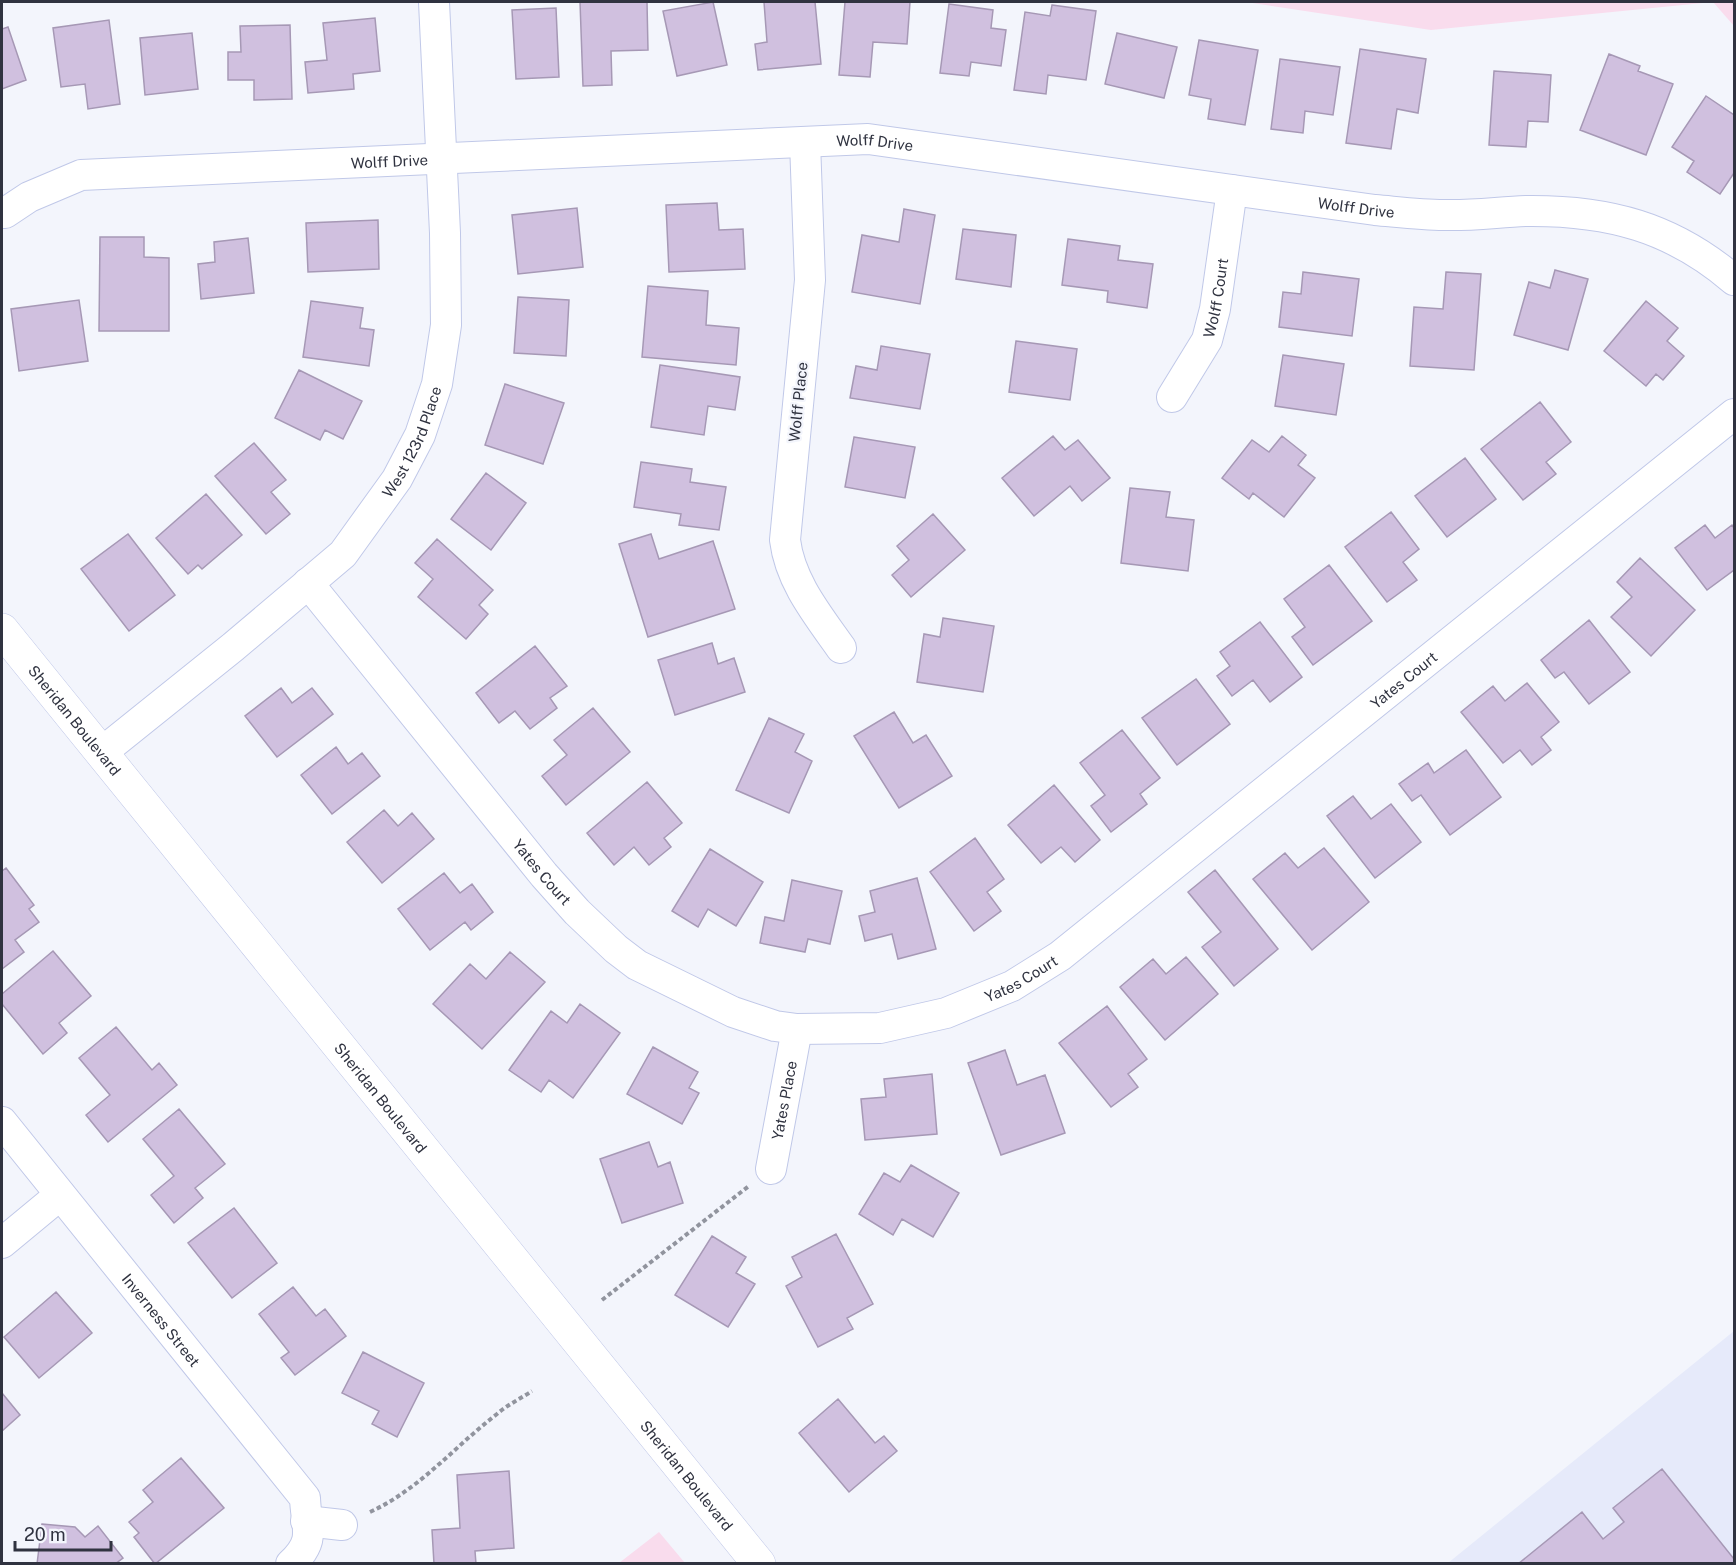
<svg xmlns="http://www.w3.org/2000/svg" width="1736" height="1565" viewBox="0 0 1736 1565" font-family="'Public Sans',sans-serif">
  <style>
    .built { fill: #e6eafa }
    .green { fill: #f9dced }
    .building { fill: #d0c0df; stroke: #a698b5; stroke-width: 1.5 }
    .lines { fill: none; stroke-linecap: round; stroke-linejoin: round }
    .minor-casing { stroke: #c0c8e8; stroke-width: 32 }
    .major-casing { stroke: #c0c8e8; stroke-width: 34 }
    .path { stroke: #91949e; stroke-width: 4; stroke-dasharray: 4.5 3; stroke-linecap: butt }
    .minor { stroke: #fff; stroke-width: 30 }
    .major { stroke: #fff; stroke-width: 33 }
    .labels { text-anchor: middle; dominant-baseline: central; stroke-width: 4.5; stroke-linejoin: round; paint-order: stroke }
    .street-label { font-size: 15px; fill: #303340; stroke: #f3f5fc }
  </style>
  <rect width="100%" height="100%" fill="#f3f5fc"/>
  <path class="built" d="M1734 1331V1563H1448Z"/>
  <path class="green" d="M1246 2H1734V26L1713 2 1431 30Z
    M659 1532 685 1563H619Z"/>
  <path class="building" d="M580 2H647L648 50 611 51 612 85 583 86Z
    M713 2 727 65 677 76 663 11Z
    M764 2H815L821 64 758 70 755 44 767 42Z
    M845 2H910L907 44 873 42 870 77 839 75Z
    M949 4 993 10 991 28 1006 30 1001 66 971 62 969 76 940 73Z
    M1052 5 1096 11 1086 80 1048 75 1046 94 1014 90 1025 12 1050 16Z
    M556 8 559 77 516 79 512 10Z
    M375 18 380 71 353 74 354 89 308 93 305 62 327 60 323 23Z
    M109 20 120 104 88 109 85 84 61 87 53 28Z
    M290 25 292 99 254 100V80H228V52H241L240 26Z
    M8 27 26 80 2 89V29Z
    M192 33 198 89 145 95 140 38Z
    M1117 33 1177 47 1164 98 1105 84Z
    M1199 40 1258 50 1245 125 1208 119 1211 99 1189 95Z
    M1360 49 1426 59 1418 113 1397 109 1391 149 1346 143Z
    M1609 54 1640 66 1638 71 1673 84 1646 155 1580 130Z
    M1280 59 1340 67 1333 115 1305 111 1303 133 1271 129Z
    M1494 71 1551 75 1548 122 1528 121 1526 147 1489 145Z
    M1706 96 1734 115V173L1720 194 1687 172 1694 161 1672 147Z
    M717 203 719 230 743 229 745 269 669 272 666 205Z
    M577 208 583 267 518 274 512 215Z
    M904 209 935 215 920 304 852 292 862 235 899 242Z
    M378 220 379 269 308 272 306 223Z
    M963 229 1016 235 1011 287 956 279Z
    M100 237H144V257L169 258V331H99Z
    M248 238 254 293 201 299 198 264 215 262 214 242Z
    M1068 239 1120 246 1118 260 1153 264 1147 308 1107 302 1108 291 1062 285Z
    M1555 270 1588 279 1568 350 1514 335 1529 282 1550 288Z
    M1303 272 1359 279 1352 336 1279 327 1283 292 1301 294Z
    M1446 272 1481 274 1474 370 1410 366 1414 307 1443 309Z
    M648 286 708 291 706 325 739 328 736 365 642 357Z
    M518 297 569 300 566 356 514 353Z
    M79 300 88 361 19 371 11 309Z
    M311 301 363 308 360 328 374 330 369 366 303 357Z
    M1646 301 1678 328 1667 341 1684 356 1663 380 1656 374 1646 386 1604 351Z
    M1016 341 1077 349 1070 400 1009 392Z
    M881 346 930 354 920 409 850 398 856 366 877 370Z
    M1283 355 1344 364 1336 415 1275 406Z
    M660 365 740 377 735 410 708 406 704 435 651 427Z
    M299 370 362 401 343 439 325 430 320 440 275 418Z
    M505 384 564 403 543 464 485 445Z
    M1540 402 1571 442 1546 462 1556 474 1523 500 1481 449Z
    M1053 436 1065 450 1078 440 1110 478 1082 501 1070 486 1034 516 1002 478Z
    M1282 436 1306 455 1298 465 1315 478 1284 517 1253 493 1249 499 1222 478 1252 440 1269 452Z
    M854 437 915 447 905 498 845 487Z
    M254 443 286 480 271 492 290 514 266 534 215 476Z
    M1465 458 1496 499 1447 537 1415 496Z
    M641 462 692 469 690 482 726 487 719 530 679 525 681 514 634 507Z
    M486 473 526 503 491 550 451 519Z
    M1130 488 1170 492 1166 517 1194 520 1188 571 1121 563Z
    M206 494 242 535 202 569 198 565 188 574 156 538Z
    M1391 512 1419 549 1403 562 1417 580 1387 602 1345 547Z
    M933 514 965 550 911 597 892 575 909 560 897 546Z
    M1705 525 1715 538 1732 525 1734 528V570L1707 590 1675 548Z
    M128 534 175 595 129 631 81 569Z
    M651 534 659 559 713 541 735 609 648 637 619 544Z
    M437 539 493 590 479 605 488 614 466 639 418 597 433 579 415 563Z
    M1640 558 1695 610 1651 656 1611 617 1632 597 1617 582Z
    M1329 565 1372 621 1313 665 1292 637 1305 627 1284 599Z
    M943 618 994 626 983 692 917 682 924 634 940 637Z
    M1589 620 1630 672 1589 704 1564 672 1555 678 1541 660Z
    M1260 622 1302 677 1270 702 1253 680 1232 696 1217 676 1230 666 1220 652Z
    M712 643 718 664 734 658 745 692 675 715 658 660Z
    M535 646 567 686 550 698 557 708 530 729 515 711 499 723 476 693Z
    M1196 679 1230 724 1177 765 1142 718Z
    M1527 683 1559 722 1541 737 1551 750 1532 765 1520 750 1503 763 1461 712 1493 686 1505 701Z
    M281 688 292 703 312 688 333 714 277 757 245 716Z
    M593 708 630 752 566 805 542 776 567 755 554 740Z
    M894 712 913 743 926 735 952 776 899 808 854 736Z
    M769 718 804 734 795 752 812 761 789 813 736 790Z
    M1122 730 1160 778 1140 794 1147 804 1111 832 1091 806 1105 795 1080 763Z
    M336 747 348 764 362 753 380 776 332 814 301 775Z
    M1466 750 1501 797 1450 835 1421 795 1412 801 1399 784 1428 763 1434 773Z
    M647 782 682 823 664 838 671 847 649 865 634 847 614 865 587 833Z
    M1054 785 1100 840 1075 862 1061 847 1041 863 1008 825Z
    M1353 796 1371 819 1391 804 1421 842 1375 878 1327 816Z
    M384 810 398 826 412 813 434 839 382 883 347 842Z
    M975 838 1004 879 987 892 1001 911 974 931 930 872Z
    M1324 848 1369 902 1312 950 1253 879 1285 853 1298 868Z
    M710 849 763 882 736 926 708 909 698 927 672 911Z
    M6 868 34 905 29 909 39 922 15 940 24 952 2 969V871Z
    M1215 870 1278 949 1234 986 1202 947 1221 932 1188 892Z
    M444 873 460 893 472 884 493 912 471 930 465 922 430 950 398 909Z
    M917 878 936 949 898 959 892 934 865 941 859 916 875 912 870 891Z
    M792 880 842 891 830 944 808 939 805 952 760 943 765 917 784 921Z
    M53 951 91 996 59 1023 67 1033 43 1054 2 1004V994Z
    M510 952 545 982 482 1049 433 1004 470 964 486 979Z
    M1186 957 1218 994 1165 1040 1120 987 1153 959 1166 974Z
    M580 1004 620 1033 573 1098 549 1080 541 1092 509 1070 551 1011 567 1023Z
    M1107 1006 1147 1059 1128 1074 1138 1087 1111 1107 1059 1043Z
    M116 1027 152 1070 159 1063 177 1085 108 1142 86 1115 110 1095 79 1058Z
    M653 1047 698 1072 689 1088 699 1093 682 1124 627 1094Z
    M1005 1050 1017 1085 1045 1075 1065 1133 1001 1155 968 1063Z
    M932 1074 937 1134 865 1140 861 1099 886 1097 884 1079Z
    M179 1109 225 1164 195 1188 203 1198 174 1223 151 1195 174 1176 143 1139Z
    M649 1142 658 1167 670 1162 683 1203 622 1223 600 1159Z
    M911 1165 959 1193 933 1237 902 1219 893 1235 859 1214 884 1173 900 1182Z
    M234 1208 277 1263 232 1298 188 1243Z
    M836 1234 873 1304 847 1318 853 1329 818 1347 786 1286 802 1277 792 1257Z
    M712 1236 746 1257 736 1273 755 1284 728 1327 675 1295Z
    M293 1287 316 1316 325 1309 346 1336 295 1375 281 1358 289 1352 259 1314Z
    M56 1292 92 1333 39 1378 4 1337Z
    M363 1352 424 1383 397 1437 372 1424 379 1411 342 1393Z
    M2 1393 20 1415 2 1431Z
    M838 1399 875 1443 884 1436 897 1451 849 1492 799 1433Z
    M181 1458 224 1508 155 1564 134 1537 139 1533 129 1522 153 1502 143 1490Z
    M1662 1469 1734 1559V1564H1518L1582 1512 1603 1539 1624 1522 1613 1508Z
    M509 1471 514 1548 475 1551 476 1564H434L432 1530 460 1528 457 1475Z
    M42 1524 75 1527 85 1537 98 1526 123 1558 115 1564H37Z"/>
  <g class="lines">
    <defs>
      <g id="minor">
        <path d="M805 142 810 280 785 540C790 581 817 614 841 648"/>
        <path id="s1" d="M5 213 29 197 81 175 868 139 1375 210C1398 212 1421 215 1444 215 1471 216 1499 212 1526 211 1608 210 1672 227 1734 280"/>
        <path id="s2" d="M1172 397 1207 340 1215 309 1232 190"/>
        <path id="s3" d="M308 583 544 875 577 912 616 949 637 965 733 1012 775 1026 797 1029 880 1028 946 1013 1012 986 1060 956 1734 414"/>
        <path id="s4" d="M101 753 233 647 343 554 397 479 420 435 437 384 446 325 445 233 434 2"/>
        <path id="s5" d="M2 1122 305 1498C306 1528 317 1540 291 1564"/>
        <path id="s6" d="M771 1169 797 1029"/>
        <path d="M2 1243 60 1195"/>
        <path d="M306 1521 342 1525"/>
      </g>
      <g id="major">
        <path id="s7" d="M2 630 759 1564"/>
      </g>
    </defs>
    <use href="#minor" class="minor-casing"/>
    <use href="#major" class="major-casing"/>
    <path class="path" d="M602 1300 749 1186
      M370 1512C420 1489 454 1447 497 1414 507 1405 520 1399 532 1391"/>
    <use href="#minor" class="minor"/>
    <use href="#major" class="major"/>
  </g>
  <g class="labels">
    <g class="street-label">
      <text stroke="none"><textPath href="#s1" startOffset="880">Wolff Drive</textPath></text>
      <text stroke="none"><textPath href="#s1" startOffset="394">Wolff Drive</textPath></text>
      <text stroke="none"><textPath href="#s1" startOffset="1366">Wolff Drive</textPath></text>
      <text stroke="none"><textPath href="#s2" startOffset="110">Wolff Court</textPath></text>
      <text transform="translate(798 402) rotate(-84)">Wolff Place</text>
      <text stroke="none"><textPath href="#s4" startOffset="446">West 123rd Place</textPath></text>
      <text stroke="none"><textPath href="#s3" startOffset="1398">Yates Court</textPath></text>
      <text stroke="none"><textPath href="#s7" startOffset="116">Sheridan Boulevard</textPath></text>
      <text stroke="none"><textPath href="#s3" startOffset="372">Yates Court</textPath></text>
      <text stroke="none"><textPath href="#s3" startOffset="912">Yates Court</textPath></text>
      <text stroke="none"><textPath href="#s7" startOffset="602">Sheridan Boulevard</textPath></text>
      <text stroke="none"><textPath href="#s6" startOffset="70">Yates Place</textPath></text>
      <text stroke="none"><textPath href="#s5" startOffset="254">Inverness Street</textPath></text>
      <text stroke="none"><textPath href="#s7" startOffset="1088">Sheridan Boulevard</textPath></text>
    </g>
  </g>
  <rect width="1736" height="1565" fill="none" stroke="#303340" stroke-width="6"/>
  <path d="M15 1541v9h96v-9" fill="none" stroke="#303340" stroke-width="3"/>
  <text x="24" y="1541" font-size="18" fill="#303340" stroke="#f3f5fc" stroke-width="4.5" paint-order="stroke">20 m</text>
</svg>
